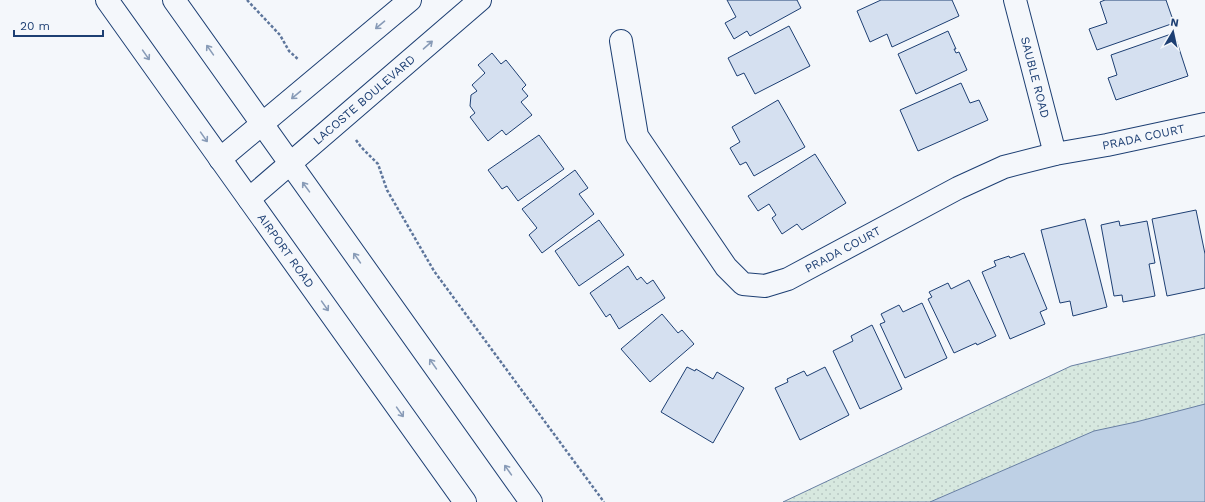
<svg xmlns="http://www.w3.org/2000/svg" width="1205" height="502" viewBox="0 0 1205 502" font-family="'Work Sans',sans-serif">
  <style>
    .park { fill: url(#park-dots); stroke: #687fa3 }
    .water { fill: #bed0e5; stroke: #687fa3 }
    .building { fill: #d5e0f0; stroke: #1d3f73 }
    .lines { fill: none; stroke-linecap: round; stroke-linejoin: round }
    .minor-casing { stroke: #1d3f73; stroke-width: 24 }
    .tertiary-casing { stroke: #1d3f73; stroke-width: 24 }
    .secondary-casing { stroke: #1d3f73; stroke-width: 24 }
    .path { stroke: #5e769c; stroke-width: 2.5; stroke-dasharray: 3 2; stroke-linecap: butt }
    .minor { stroke: #f4f7fb; stroke-width: 22 }
    .tertiary { stroke: #f4f7fb; stroke-width: 22 }
    .secondary { stroke: #f4f7fb; stroke-width: 22 }
    .oneway { stroke: #889bb7 }
    .labels { text-anchor: middle; dominant-baseline: central; stroke-width: 3; stroke-linejoin: round; paint-order: stroke }
    .street-label { font-size: 12px; fill: #1d3f73; stroke: #f4f7fb }
  </style>
  <defs>
    <pattern id="park-dots" width="8" height="8" patternUnits="userSpaceOnUse"><rect width="8" height="8" fill="#d7e8df"/><path d="M2 2h.1M6 6h.1" fill="none" stroke="#b8c8c3" stroke-width="1.8" stroke-linecap="round"/></pattern>
  </defs>
  <rect width="100%" height="100%" fill="#f4f7fb"/>
  <path class="park" d="M1205 334V502H783L1071 366Z"/>
  <path class="water" d="M1205 404V502H930L1094 431 1136 422Z"/>
  <path class="building" d="M727 0H797L801 8 750 36 747 31 734 39 725 23 736 17Z
    M881 0H952L959 16 892 47 887 34 870 42 857 11Z
    M1105 0H1166L1174 23 1097 50 1089 29 1107 23 1100 2Z
    M789 26 810 66 755 94 744 73 737 76 728 58Z
    M948 31 956 49H954L956 53 959 52 967 70 916 94 898 54Z
    M1174 33 1188 76 1116 100 1108 78 1117 75 1111 55Z
    M492 53 501 64 506 60 526 85 522 89 528 96 521 102 532 115 506 135 502 130 488 141 470 117 475 113 470 106 471 95 477 91 472 85 485 73 478 65Z
    M961 83 970 103 979 100 988 120 918 151 900 110Z
    M778 100 805 147 754 176 746 162 740 165 730 148 740 142 732 127Z
    M539 135 564 169 518 201 507 186 502 189 488 170Z
    M815 154 846 203 802 230 797 224 782 234 772 218 776 215 769 204 758 211 748 196Z
    M575 170 588 188 579 194 594 214 542 253 529 235 537 228 522 209Z
    M1196 210 1205 254V288L1167 296 1152 219Z
    M1085 219 1107 307 1073 316 1070 301 1060 303 1041 230Z
    M599 220 624 255 579 286 555 251Z
    M1119 221 1120 226 1147 221 1155 263 1149 264 1155 296 1123 302 1122 295 1114 296 1101 225Z
    M1024 253 1047 309 1040 312 1045 324 1010 339 982 272 996 266 994 261 1009 256 1010 258Z
    M628 266 637 280 641 277 647 284 653 280 665 298 619 329 610 314 606 317 590 293Z
    M969 280 996 336 977 345 976 343 954 353 928 299 932 297 929 292 948 283 951 289Z
    M922 303 947 358 905 378 880 324 885 322 881 314 899 305 903 312Z
    M662 314 678 333 682 330 694 344 650 382 621 349Z
    M872 325 902 389 860 409 833 351 853 341 851 336Z
    M687 367 695 371 696 369 713 379 717 372 744 388 713 443 661 412Z
    M825 367 849 415 800 440 775 388 788 382 787 379 804 371 807 376Z"/>
  <g class="lines">
    <defs>
      <g id="minor">
        <path id="s1" d="M1015 0 1055 154"/>
        <path id="s2" d="M621 41 637 136 726 267 743 284 765 286 788 279 958 188 1004 167 1055 154 1107 145 1205 124"/>
      </g>
      <g id="tertiary">
        <path d="M220 159 410 0"/>
        <path id="s3" d="M249 199 480 0"/>
      </g>
      <g id="secondary">
        <path id="s4" d="M107 0 465 502"/>
        <path d="M174 0 531 502"/>
      </g>
    </defs>
    <use href="#minor" class="minor-casing"/>
    <use href="#tertiary" class="tertiary-casing"/>
    <use href="#secondary" class="secondary-casing"/>
    <path class="path" d="M247 0 280 35 289 51 299 60
      M356 140 361 147 378 164 387 190 434 271 604 502"/>
    <use href="#minor" class="minor"/>
    <use href="#tertiary" class="tertiary"/>
    <use href="#secondary" class="secondary"/>
  </g>
  <defs><path id="oneway-shaft" d="M-6 0H5M1.5-3L5.5 0L1.5 3" fill="none" stroke-width="1.6" stroke-linecap="round" stroke-linejoin="round"/></defs>
  <g class="oneway">
    <use href="#oneway-shaft" transform="translate(380 25) rotate(140)"/>
    <use href="#oneway-shaft" transform="translate(428 45) rotate(-41)"/>
    <use href="#oneway-shaft" transform="translate(210 50) rotate(-125)"/>
    <use href="#oneway-shaft" transform="translate(146 55) rotate(55)"/>
    <use href="#oneway-shaft" transform="translate(296 95) rotate(140)"/>
    <use href="#oneway-shaft" transform="translate(204 137) rotate(55)"/>
    <use href="#oneway-shaft" transform="translate(306 187) rotate(-126)"/>
    <use href="#oneway-shaft" transform="translate(357 258) rotate(-125)"/>
    <use href="#oneway-shaft" transform="translate(325 306) rotate(55)"/>
    <use href="#oneway-shaft" transform="translate(433 364) rotate(-125)"/>
    <use href="#oneway-shaft" transform="translate(400 412) rotate(55)"/>
    <use href="#oneway-shaft" transform="translate(508 470) rotate(-125)"/>
  </g>
  <g class="labels">
    <g class="street-label">
      <text stroke="none"><textPath href="#s1" startOffset="80">SAUBLE ROAD</textPath></text>
      <text stroke="none"><textPath href="#s3" startOffset="152">LACOSTE BOULEVARD</textPath></text>
      <text stroke="none"><textPath href="#s2" startOffset="711">PRADA COURT</textPath></text>
      <text stroke="none"><textPath href="#s2" startOffset="387">PRADA COURT</textPath></text>
      <text stroke="none"><textPath href="#s4" startOffset="308">AIRPORT ROAD</textPath></text>
    </g>
  </g>
  <g transform="translate(1173 32) rotate(9)" stroke="#f4f7fb" stroke-width="3" paint-order="stroke">
  <path d="M0-3L7 15L0 10L-7 15Z" fill="#1d3f73"/>
  <text y="-6" font-size="11" font-weight="bold" text-anchor="middle" fill="#1d3f73">N</text>
  </g>
  <path d="M14 30v6h89v-6" fill="none" stroke="#1d3f73" stroke-width="2"/>
  <text x="20" y="30" font-size="12" fill="#1d3f73" stroke="#f4f7fb" stroke-width="3" paint-order="stroke">20 m</text>
</svg>
